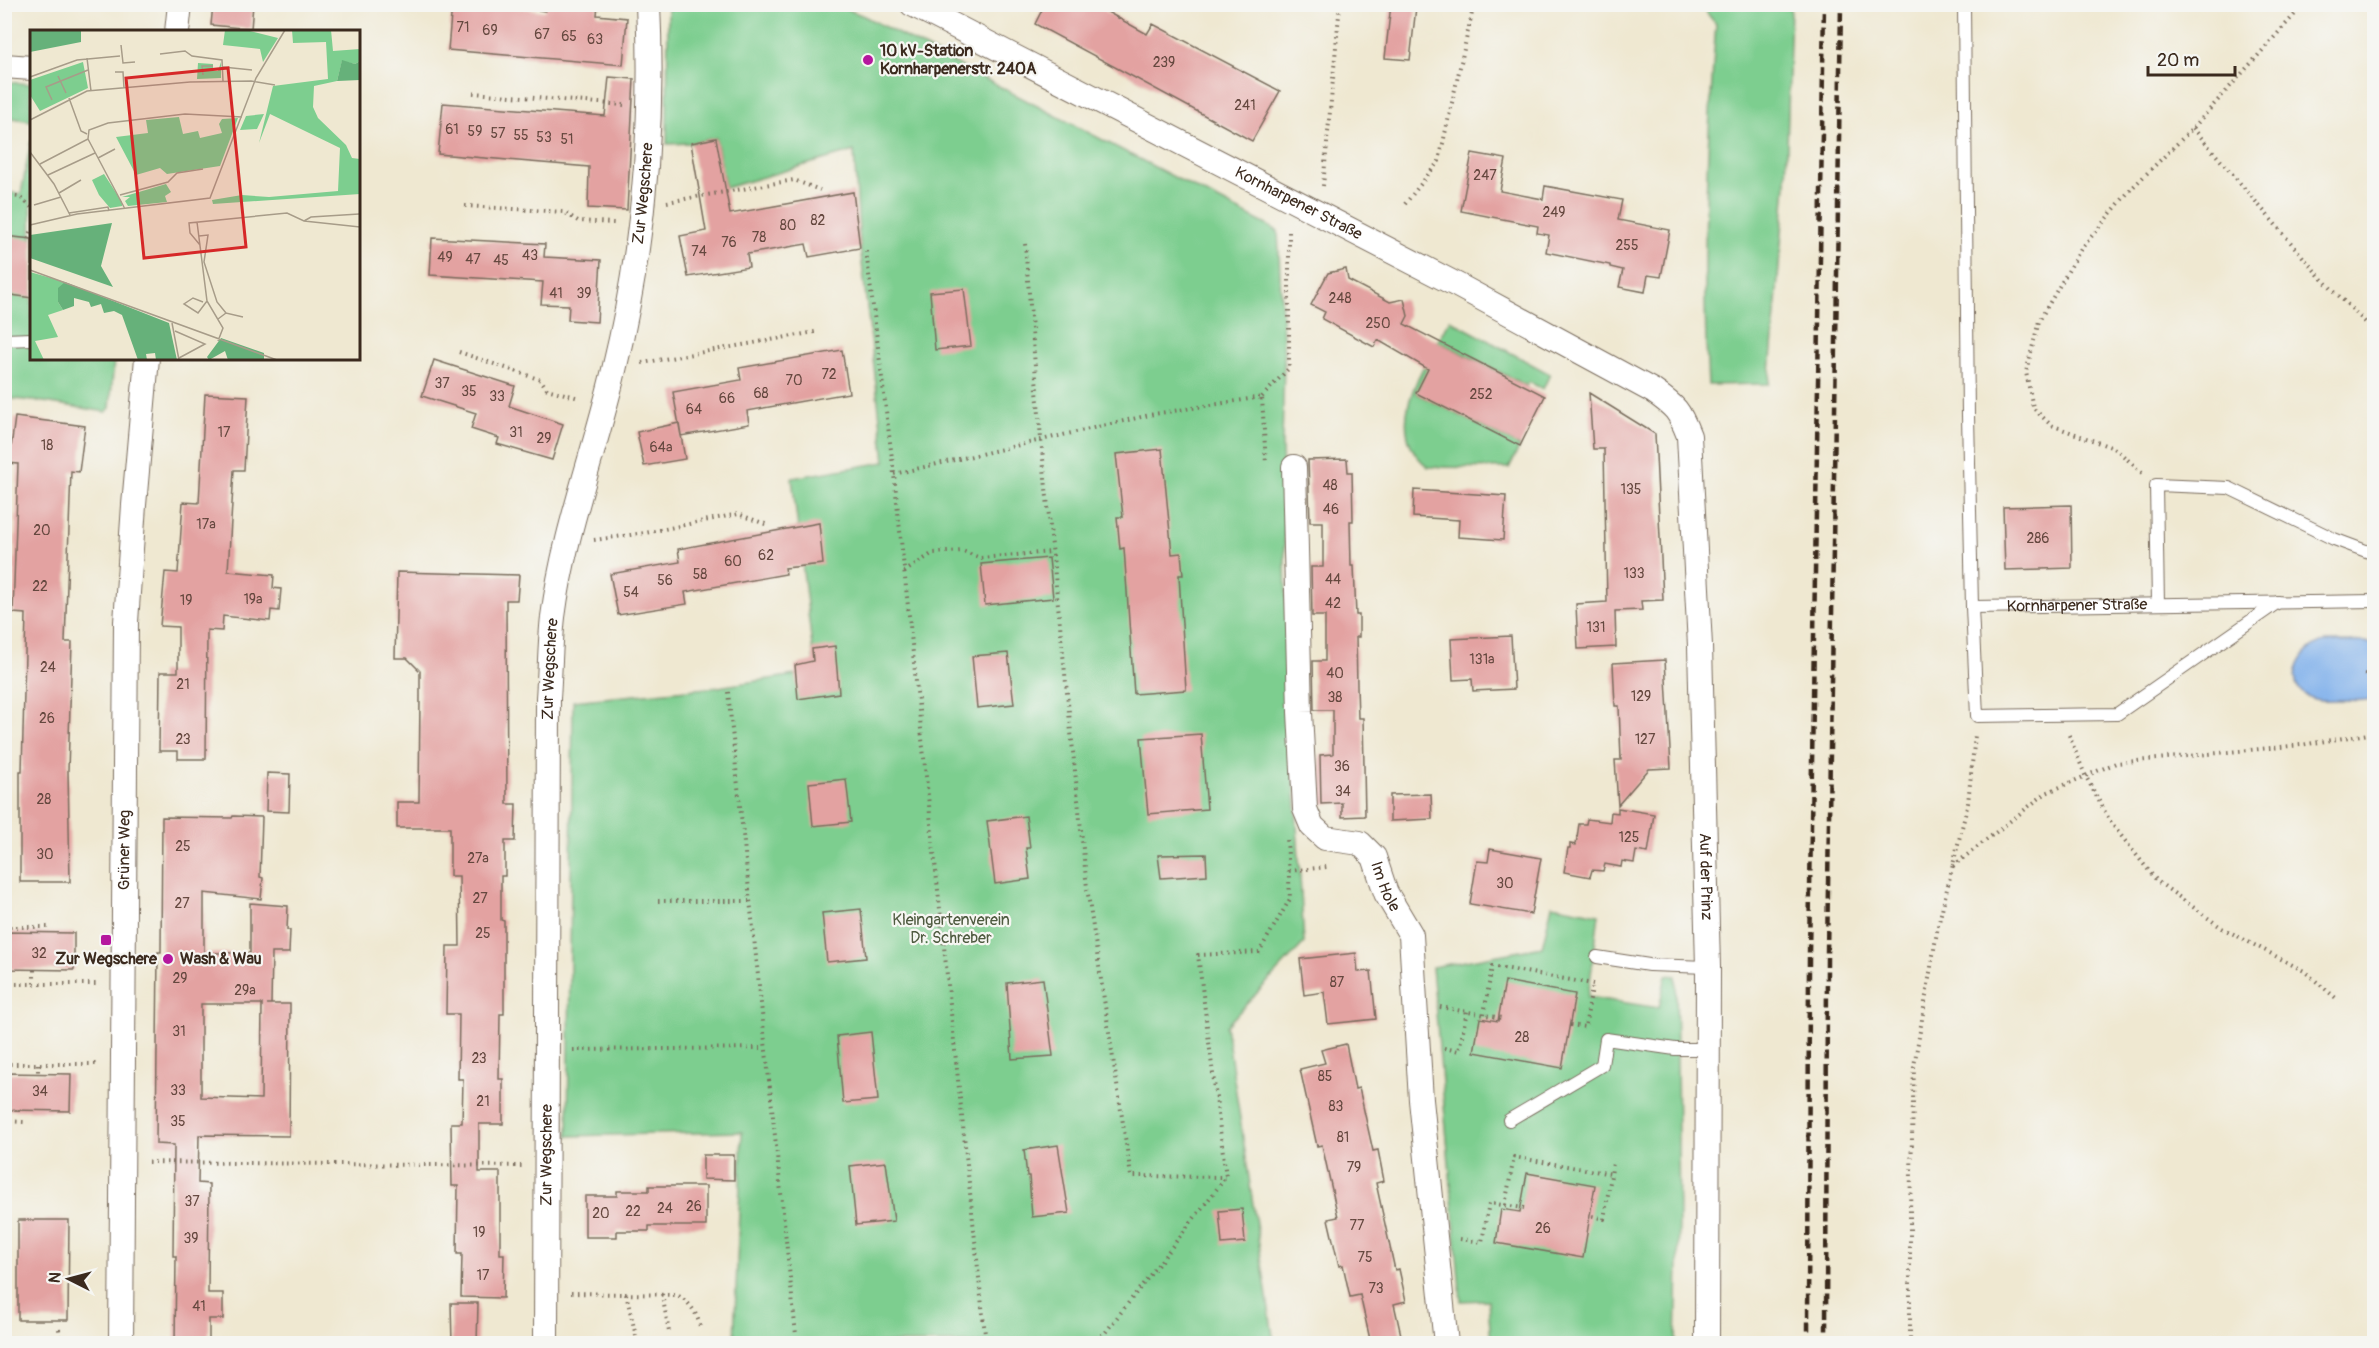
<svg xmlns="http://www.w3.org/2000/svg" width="2379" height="1348" viewBox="0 0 2379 1348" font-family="Pangolin,sans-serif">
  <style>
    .green { fill: #7dce8f; stroke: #5c7c56; stroke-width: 1.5 }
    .water { fill: #80b0eb; stroke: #5e6d84; stroke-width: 1.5 }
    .building { fill: #e3a2a1; fill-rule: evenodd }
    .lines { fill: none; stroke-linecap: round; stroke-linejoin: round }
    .lane-casing { stroke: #7a6c5d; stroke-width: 14 }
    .street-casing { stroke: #7a6c5d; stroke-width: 26 }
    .path { stroke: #7a6c5d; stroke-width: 4; stroke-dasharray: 1.5 4.5; stroke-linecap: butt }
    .lane { stroke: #fff; stroke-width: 12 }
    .street { stroke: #fff; stroke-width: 24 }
    .rail { stroke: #3b2a1e; stroke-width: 4.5; stroke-dasharray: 9 4.5; stroke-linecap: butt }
    .poi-dot { fill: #b5179e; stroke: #f6f6f2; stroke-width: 2 }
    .labels { text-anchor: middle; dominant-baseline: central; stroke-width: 4.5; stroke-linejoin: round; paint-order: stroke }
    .number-label { font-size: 14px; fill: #65483f }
    .poi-label { font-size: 16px; font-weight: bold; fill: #3b2a1e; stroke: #f6f6f2; text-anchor: start }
    .street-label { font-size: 16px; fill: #3b2a1e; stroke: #f6f6f2 }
    .park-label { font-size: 16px; fill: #4f5b40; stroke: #f6f6f2 }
    .inset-road { fill: none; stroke: #a79c89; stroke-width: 1.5 }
    .view { fill: #d62828; fill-opacity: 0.15; stroke: #d62828; stroke-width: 3 }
    .inset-edge { fill: none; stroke: #3b2a1e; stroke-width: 3 }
  </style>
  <rect width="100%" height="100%" fill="#f6f6f2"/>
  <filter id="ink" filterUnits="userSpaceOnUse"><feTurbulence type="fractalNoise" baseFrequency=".0167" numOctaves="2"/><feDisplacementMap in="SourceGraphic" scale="12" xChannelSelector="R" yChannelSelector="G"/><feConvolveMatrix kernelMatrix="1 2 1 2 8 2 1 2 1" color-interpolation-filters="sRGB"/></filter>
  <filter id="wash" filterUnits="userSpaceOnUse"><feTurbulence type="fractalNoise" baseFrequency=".008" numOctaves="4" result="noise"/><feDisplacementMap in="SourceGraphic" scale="24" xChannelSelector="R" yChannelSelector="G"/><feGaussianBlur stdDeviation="1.35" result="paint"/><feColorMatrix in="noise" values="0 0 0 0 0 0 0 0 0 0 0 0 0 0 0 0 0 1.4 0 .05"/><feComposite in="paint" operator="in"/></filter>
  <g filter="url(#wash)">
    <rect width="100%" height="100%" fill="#efe8d1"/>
    <path class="green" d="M668 5H836L864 16 1278 231 1284 361 1282 445 1288 675 1304 943 1226 1026 1274 1343H734L742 1132 568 1136 573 701 718 687 815 672 792 478 885 462 860 246 854 151 725 188 716 138 691 143 667 144Z
      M1700 5H1791L1786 185 1769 384 1708 385C1701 264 1707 144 1716 24Z
      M5 82 31 84V121L13 118 5 122Z
      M31 141 32 358 114 359 110 408 106 412 44 402 5 398 4 192 21 194Z
      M1450 320 1550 374 1543 389 1529 382 1527 386 1442 343 1416 393 1520 446 1509 468 1428 467C1378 427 1427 362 1450 320Z
      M1552 905 1599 914 1588 997 1659 1008 1666 975 1676 976 1679 1223 1676 1343H1491L1488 1300 1461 1301 1432 967 1542 947Z"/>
    <path class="water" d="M2324 642H2366L2374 645V698C2365 702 2353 700 2342 700 2333 700 2322 701 2314 699 2280 688 2298 649 2324 642Z"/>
    <g id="blocks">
      <path class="building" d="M213 4H253L251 29 211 25Z
        M452 4H491L545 11 546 4H598L597 15 627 18 623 65 448 50Z
        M1045 4H1093L1147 34 1153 24 1280 91 1252 141 1035 24Z
        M1391 4 1416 7 1410 60 1385 58Z
        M609 77 634 79 627 210 588 208 589 167 438 154 443 103 605 116Z
        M716 138 730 214 853 192 860 248 809 257 806 244 747 254 749 267 688 277 680 236 706 231 691 143Z
        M1472 153 1506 159 1500 191 1543 199 1545 186 1622 200 1618 220 1670 230 1661 277 1648 275 1645 292 1619 287 1623 270 1610 267V265L1546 252 1549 235 1537 233 1538 226 1461 211Z
        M4 236 32 239V298L4 294Z
        M432 238 545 244 544 257 601 260 597 322 568 320 569 305 541 304 543 282 430 275Z
        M1346 269 1348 280 1390 302 1404 299 1408 316 1404 324 1545 396 1520 446 1416 393 1428 369 1378 340 1374 347 1322 319 1325 312 1311 305 1328 273Z
        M964 289 971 346 935 350 930 292Z
        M842 350 849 393 747 411 749 424 681 436 673 392 741 380 739 368Z
        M434 360 515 386 509 406 563 424 552 460 497 444 499 438 471 429 476 413 422 396Z
        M1589 393 1655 434 1663 600 1641 601 1642 610 1615 611 1616 647 1578 649 1576 604 1607 602 1604 449H1593Z
        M205 394 248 396 244 470H234L228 571 274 575 273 588 281 589 279 611 271 610 270 621 223 616 222 631 207 630 206 759H178V751H159L160 672H178V627L160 626 165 572 178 573 183 502 199 503Z
        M15 417 85 426 79 472 71 471 65 642H72L68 771 70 882H20V771H22L26 614 13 613 18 464 9 463Z
        M679 423 685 459 644 466 637 432Z
        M1162 449 1172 554 1181 553 1183 575H1179L1186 690 1134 694 1124 548 1120 549 1117 517H1123L1116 454Z
        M1347 459 1348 472H1352L1353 521H1350L1351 566H1354L1356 615H1359V637H1356L1357 686 1358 718H1363L1365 816 1342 817V803L1321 804 1320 755 1333 754V710H1314L1313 661H1325V616H1312L1311 567H1323V522H1310L1308 460Z
        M1414 490 1506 496 1503 540 1458 537 1459 520 1413 517Z
        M2071 505 2072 568 2005 570 2003 507Z
        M819 523 823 564 785 568 786 574 685 592 687 604 618 615 610 574 680 562 678 549Z
        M1049 558 1053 598 985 605 981 564Z
        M397 572 519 575 517 600H506L507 804H516L515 841H505V876H501V920L504 921V1014H500L499 1079H503V1124H479V1172H500V1254H504L503 1298 461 1297 462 1254H457L458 1186H452L451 1123H462L463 1079H458L459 1014H446L447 946H460L459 876H450V828H397V802H419L420 696V671L407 658H395Z
        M1511 636 1514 689 1473 691 1472 679 1453 680 1451 639Z
        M835 646 839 693 798 699 795 665 813 661 812 649Z
        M1008 653 1014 704 977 708 972 656Z
        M1665 660 1671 768 1649 769 1618 805 1615 760H1621L1619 706H1615L1613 663Z
        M1201 734 1207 809 1148 814 1141 738Z
        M267 773 290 774 289 812 266 811Z
        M846 779 851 822 813 826 809 783Z
        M1431 794 1432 819 1390 821V795Z
        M1618 808 1654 814 1648 853 1636 851 1634 863 1622 861 1621 867 1605 864 1603 871 1592 870 1590 877 1564 872 1568 848H1570V844L1576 845 1579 824H1586L1587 819 1610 822 1611 812 1618 813Z
        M233 816 262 817 260 877 263 878 261 899 204 893V953H250V903L288 906 287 930H290L289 953H272L271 1004H267H290L289 1136 199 1135 198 1183 209 1184 208 1293H223V1319H209V1344H175L176 1256H173L174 1145 156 1144 158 952H161L162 817 232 818ZM201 1004H262L261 1099 201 1097Z
        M1026 816 1030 848H1026L1030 879 995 884 987 821Z
        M1490 849 1541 858 1531 914 1470 904 1477 861 1488 862Z
        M1206 854 1207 875 1161 878 1158 855Z
        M861 909 866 958 827 962 822 913Z
        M4 932 74 933V970L4 969Z
        M1356 953 1358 972 1371 971 1376 1019 1328 1024 1324 992 1304 995 1300 959Z
        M1043 979 1053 1056 1012 1059 1007 983Z
        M1505 981 1575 994 1562 1068 1474 1052 1480 1018 1498 1021Z
        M871 1032 878 1100 843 1103 837 1036Z
        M1346 1044 1355 1089 1359 1088 1373 1151 1378 1150 1384 1181 1376 1183 1395 1270 1399 1269 1406 1301 1394 1304 1403 1344H1371L1360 1295 1350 1297 1343 1265 1339 1266 1328 1219 1338 1217 1322 1145 1317 1146 1300 1069 1325 1063 1321 1050Z
        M4 1073 71 1074 70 1111 9 1110V1107H4Z
        M1058 1145 1069 1213 1032 1217 1029 1176H1027L1024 1150Z
        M703 1155H734V1180L703 1179Z
        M886 1162 894 1221 856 1225 850 1166Z
        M1527 1173 1595 1185 1583 1258 1496 1243 1501 1209 1520 1212Z
        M649 1186H706V1226H649V1231H617V1237H585V1196H617V1191H649Z
        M1242 1209 1245 1242 1222 1244 1219 1211Z
        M18 1220H69L68 1320H18Z
        M451 1303H478L477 1344H452Z"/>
    </g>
  </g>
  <g filter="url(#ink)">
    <use href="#blocks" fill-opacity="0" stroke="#7a6c5d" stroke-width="1.5"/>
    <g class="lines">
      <defs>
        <g id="lane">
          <path d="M1964 4 1968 415 1972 607 1977 716 2117 714 2278 602"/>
          <path d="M4 340 32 339"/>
          <path d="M2158 604 2156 485 2229 488 2334 539 2374 554"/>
          <path id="s1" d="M1972 607 2374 601"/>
          <path d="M1597 957 1649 965 1708 967"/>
          <path d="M1509 1120 1602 1065 1606 1039 1675 1049H1707"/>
        </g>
        <g id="street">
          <path id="s2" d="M912 4 1459 286 1653 391C1676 407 1679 410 1689 436L1700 646 1708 967 1707 1344"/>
          <path d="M177 32 180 4"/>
          <path d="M4 66 32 68"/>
          <path id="s3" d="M1294 467 1300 712 1305 809 1312 826 1325 838 1360 843 1374 857 1386 893 1411 935 1421 1100 1446 1344"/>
          <path id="s4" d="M121 1344 126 622 134 505 147 358"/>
          <path id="s5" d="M546 1344 548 698C550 671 550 643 553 617 564 532 595 452 614 370 643 250 654 128 648 4"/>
        </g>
      </defs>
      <use href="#lane" class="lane-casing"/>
      <use href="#street" class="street-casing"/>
      <path class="path" d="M473 93 624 105
        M2193 128 2321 278 2374 331
        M1323 186 1340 4
        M4 195 20 197 32 208
        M667 202 794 180 820 190
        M1405 204 1439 161 1472 13
        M465 206 564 212 578 221 614 223
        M29 239 32 228
        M1025 244 1041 439 1087 888 1131 1176 1225 1177
        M866 251 894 474 986 1344
        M459 352 541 380 547 389 579 398
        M642 363 815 332
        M1262 397 1289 368V228
        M2142 473 2116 449 2051 425 2033 408 2026 372 2039 321 2081 249 2131 189 2193 128 2304 4
        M894 474 1154 414 1262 397 1266 464
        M594 540 645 533 738 514 768 525
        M904 572 933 553 963 551 980 558 1052 552
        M2364 674 2374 675
        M728 692 797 1344
        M2069 735 2085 775 2111 823 2157 881 2222 928 2304 971 2337 999
        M1953 866 2046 793 2116 763 2301 745 2374 733
        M1289 871 1327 867
        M658 901H749
        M4 927H49
        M34 970V984
        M4 984H99
        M1440 1007 1502 1018
        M1484 1014 1492 966 1593 984
        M1570 1025 1585 1027 1593 983
        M1444 1048 1459 1051 1467 1011
        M573 1050 764 1048
        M4 1064H99
        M38 1064V1073
        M4 1121 24 1122
        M148 1162 522 1166
        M1505 1205 1514 1157 1612 1174
        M1592 1216 1604 1219 1613 1163
        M1460 1239 1482 1242 1489 1203 1524 1208
        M571 1293 677 1295C689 1301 698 1314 700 1327
        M626 1294 636 1336
        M662 1294 669 1332
        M59 1329 60 1343
        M36 1344 95 1341
        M1085 1344 1105 1333 1226 1177 1198 955 1259 952 1290 899 1287 837
        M1910 1344V1209L1914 1066 1938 926 1968 803 1975 735"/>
      <use href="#lane" class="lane"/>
      <use href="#street" class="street"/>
      <path class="rail" d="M1808 1344 1809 954 1824 4
        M1826 1344 1827 954 1841 4"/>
    </g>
  </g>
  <g class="poi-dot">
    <circle cx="868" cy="60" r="6"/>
    <rect x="100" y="934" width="12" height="12" rx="3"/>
    <circle cx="168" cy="959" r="6"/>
  </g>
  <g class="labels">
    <g class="number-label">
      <text x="463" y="27">71</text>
      <text x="490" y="30">69</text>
      <text x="542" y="34">67</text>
      <text x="569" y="36">65</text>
      <text x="595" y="39">63</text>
      <text x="1164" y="62">239</text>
      <text x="1245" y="105">241</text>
      <text x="452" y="129">61</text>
      <text x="475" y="131">59</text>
      <text x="498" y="133">57</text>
      <text x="521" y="135">55</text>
      <text x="544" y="137">53</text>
      <text x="567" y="139">51</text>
      <text x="1485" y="175">247</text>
      <text x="1554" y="212">249</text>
      <text x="818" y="220">82</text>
      <text x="788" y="225">80</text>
      <text x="759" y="237">78</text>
      <text x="729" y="242">76</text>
      <text x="1627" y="245">255</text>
      <text x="699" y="251">74</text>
      <text x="530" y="255">43</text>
      <text x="445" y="257">49</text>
      <text x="473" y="259">47</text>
      <text x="501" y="260">45</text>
      <text x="556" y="293">41</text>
      <text x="584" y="293">39</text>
      <text x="1340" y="298">248</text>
      <text x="1378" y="323">250</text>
      <text x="829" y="374">72</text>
      <text x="794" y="380">70</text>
      <text x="442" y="383">37</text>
      <text x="469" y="391">35</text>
      <text x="761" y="393">68</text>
      <text x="1481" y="394">252</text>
      <text x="497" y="396">33</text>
      <text x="727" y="398">66</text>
      <text x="694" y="409">64</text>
      <text x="224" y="432">17</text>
      <text x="516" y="432">31</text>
      <text x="544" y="438">29</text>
      <text x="47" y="445">18</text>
      <text x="661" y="447">64a</text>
      <text x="1330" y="485">48</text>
      <text x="1631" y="489">135</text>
      <text x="1331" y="509">46</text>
      <text x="206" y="524">17a</text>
      <text x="42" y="530">20</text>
      <text x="2038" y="538">286</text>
      <text x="766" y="555">62</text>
      <text x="733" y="561">60</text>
      <text x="1634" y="573">133</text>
      <text x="700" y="574">58</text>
      <text x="1333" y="579">44</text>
      <text x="665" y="580">56</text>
      <text x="40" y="586">22</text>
      <text x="631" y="592">54</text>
      <text x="253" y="599">19a</text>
      <text x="186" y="600">19</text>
      <text x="1333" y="603">42</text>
      <text x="1596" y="627">131</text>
      <text x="1482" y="659">131a</text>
      <text x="48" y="667">24</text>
      <text x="1335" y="673">40</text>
      <text x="183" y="684">21</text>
      <text x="1641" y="696">129</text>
      <text x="1335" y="697">38</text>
      <text x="47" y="718">26</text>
      <text x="183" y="739">23</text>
      <text x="1645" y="739">127</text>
      <text x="1342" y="766">36</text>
      <text x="1343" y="791">34</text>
      <text x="44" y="799">28</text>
      <text x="1629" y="837">125</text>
      <text x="183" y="846">25</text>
      <text x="45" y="854">30</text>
      <text x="478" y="858">27a</text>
      <text x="1505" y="883">30</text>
      <text x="480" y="898">27</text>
      <text x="182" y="903">27</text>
      <text x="483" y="933">25</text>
      <text x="39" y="953">32</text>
      <text x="180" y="978">29</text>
      <text x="1337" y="982">87</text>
      <text x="245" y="990">29a</text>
      <text x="179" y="1031">31</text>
      <text x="1522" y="1037">28</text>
      <text x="479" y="1058">23</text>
      <text x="1325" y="1076">85</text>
      <text x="178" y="1090">33</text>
      <text x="40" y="1091">34</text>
      <text x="483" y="1101">21</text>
      <text x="1336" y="1106">83</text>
      <text x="178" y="1121">35</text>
      <text x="1343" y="1137">81</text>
      <text x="1354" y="1167">79</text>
      <text x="192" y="1201">37</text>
      <text x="694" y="1206">26</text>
      <text x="665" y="1208">24</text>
      <text x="633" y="1211">22</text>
      <text x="601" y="1213">20</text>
      <text x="1357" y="1225">77</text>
      <text x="1543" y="1228">26</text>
      <text x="479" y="1232">19</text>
      <text x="191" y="1238">39</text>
      <text x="1365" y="1257">75</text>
      <text x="483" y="1275">17</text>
      <text x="1376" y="1288">73</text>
      <text x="199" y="1306">41</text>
    </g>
    <g class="poi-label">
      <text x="880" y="51">10 kV-Station<tspan x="880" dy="18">Kornharpenerstr. 240A</tspan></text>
      <text x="106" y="959" text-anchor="middle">Zur Wegschere</text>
      <text x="180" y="959">Wash &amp; Wau</text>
    </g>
    <g class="street-label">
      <text stroke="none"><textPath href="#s5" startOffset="1161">Zur Wegschere</textPath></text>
      <text stroke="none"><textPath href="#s2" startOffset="435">Kornharpener Straße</textPath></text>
      <text stroke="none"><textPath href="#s1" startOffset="105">Kornharpener Straße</textPath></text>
      <text stroke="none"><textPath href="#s5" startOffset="675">Zur Wegschere</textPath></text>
      <text stroke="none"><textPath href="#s4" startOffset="494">Grüner Weg</textPath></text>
      <text stroke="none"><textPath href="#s2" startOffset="1336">Auf der Prinz</textPath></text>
      <text stroke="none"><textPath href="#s3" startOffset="465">Im Hole</textPath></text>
      <text stroke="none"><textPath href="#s5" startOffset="189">Zur Wegschere</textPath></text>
    </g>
    <g class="park-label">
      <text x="951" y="920">Kleingartenverein<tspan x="951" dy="18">Dr. Schreber</tspan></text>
    </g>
  </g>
  <g transform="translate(30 30)">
    <rect width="330" height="330" fill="#efe8d1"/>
    <path d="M195 0H216L248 8 233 32 230 19 193 15ZM262 0H301L303 21 330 19V31L325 34 312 31 307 51 284 56 283 77 288 88 316 115 322 128 330 129V164L183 174 182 170 212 165 239 167 308 161 310 118 240 84 229 113 243 56 298 49 296 12 263 13ZM53 32 58 58 10 81 0 65V50ZM191 32V48L167 49 168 33 183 34V41H188ZM234 84 227 99 210 100 216 86ZM149 87 153 104 168 101 170 108 192 103 189 94 192 89 208 88 190 136 137 144 130 138 106 145 86 107 118 103 116 90ZM74 144 92 172V176L80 178 69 165 62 150ZM136 154 141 162 135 166 137 172 98 176 95 171 100 167H92ZM0 242 35 252 28 272 33 280 18 285 28 307 5 311 14 330H0Z" fill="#7dce8f"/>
    <path d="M0 1 47 0 51 1V12L0 22ZM312 30 325 34 330 31V50L307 51ZM82 193 71 236 83 257 0 228V205ZM35 252 139 293 147 330H126L125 323 116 324 117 330H108L92 285 84 281 74 283 71 274 61 277 59 272 44 268V276L33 280 28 272V258ZM191 308 234 323V330H198L195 321 179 330 177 327Z" fill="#66b17a"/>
    <path class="inset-road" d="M91 15 93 33 105 32M130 24 155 21 162 26 192 30 193 51M57 28 61 61M193 37 222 40M85 42H93L94 58M173 45 172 36H183M28 46 36 63M0 47 47 30 90 26M39 68 51 101 57 104M22 70 16 57 58 40M0 90 57 61 160 52 221 51 245 55M58 109 95 179M0 122 24 154 40 185M68 128 85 119M10 134 58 109 59 100 78 93 155 84 212 87M18 145 65 123M29 163 51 150M90 165 138 152 147 143 173 139M4 175 31 167M39 183 78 177 79 181M274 191 281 187 329 184M167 192 177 271 193 298 188 311M0 195 47 184 180 168 226 48 255 0M169 206 178 205 174 232 187 272 196 283M170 215 160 203 159 193 257 183 274 191 330 197M0 240 247 330M173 272 163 268 154 274 168 283 177 271M188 289 196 283 213 287M142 293 149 330M145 301 175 314 149 328"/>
    <path class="view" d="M198 38 216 217 114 228 96 48Z"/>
    <rect width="330" height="330" class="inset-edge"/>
  </g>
  <rect width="2379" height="1348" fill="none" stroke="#f6f6f2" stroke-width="24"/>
  <g transform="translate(69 1279) rotate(276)" stroke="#f6f6f2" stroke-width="4.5" paint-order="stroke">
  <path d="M0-4.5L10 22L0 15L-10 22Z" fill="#3b2a1e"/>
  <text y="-9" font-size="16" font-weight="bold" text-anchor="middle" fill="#3b2a1e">N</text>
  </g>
  <path d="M2148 66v9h87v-9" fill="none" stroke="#3b2a1e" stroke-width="3"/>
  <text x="2157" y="66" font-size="18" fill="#3b2a1e" stroke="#f6f6f2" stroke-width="4.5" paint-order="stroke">20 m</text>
</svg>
